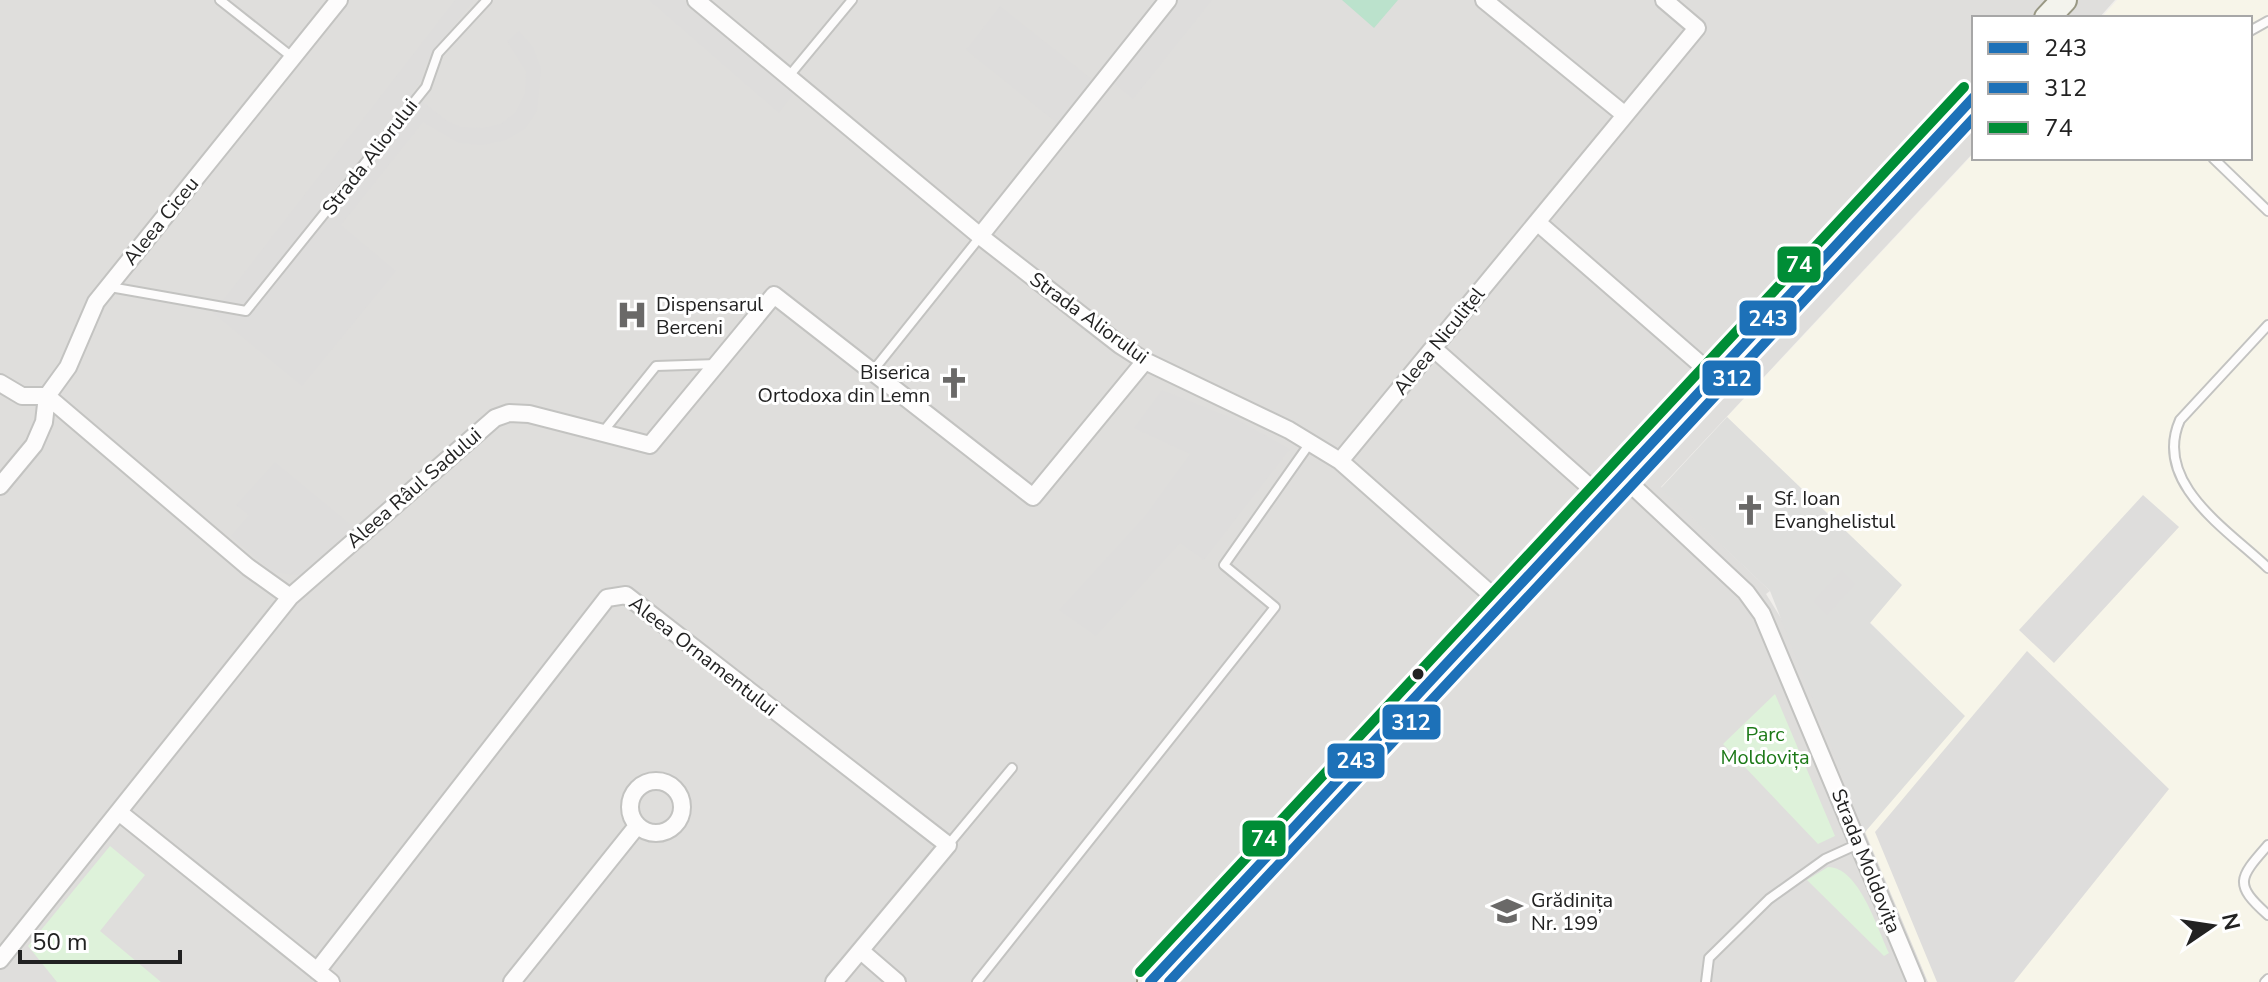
<svg xmlns="http://www.w3.org/2000/svg" width="2268" height="982" viewBox="0 0 2268 982" font-family="'Nunito Sans',sans-serif">
  <style>
    .residential { fill: #dfdedc }
    .education { fill: #f7f5e9 }
    .religious { fill: #dededc }
    .park { fill: #def2da }
    .pitch { fill: #bbe2cc }
    .parking { fill: #dedddc }
    .lines { fill: none; stroke-linecap: round; stroke-linejoin: round }
    .lane-casing { stroke: #c3c3c1; stroke-width: 12 }
    .street-casing { stroke: #c3c3c1; stroke-width: 20 }
    .secondary-casing { stroke: #999884; stroke-width: 28 }
    .lane { stroke: #fdfcfc; stroke-width: 8 }
    .street { stroke: #fdfcfc; stroke-width: 16 }
    .secondary { stroke: #f3f3ed; stroke-width: 24 }
    .bus-1-casing { stroke: #fff; stroke-width: 16 }
    .bus-2-casing { stroke: #fff; stroke-width: 16 }
    .bus-3-casing { stroke: #fff; stroke-width: 16 }
    .bus-1 { stroke: #1d71b8; stroke-width: 10 }
    .bus-2 { stroke: #1d71b8; stroke-width: 10 }
    .bus-3 { stroke: #008d36; stroke-width: 10 }
    .bus-dot { fill: #222; stroke: #fff; stroke-width: 3 }
    .labels { text-anchor: middle; dominant-baseline: central; stroke-width: 6; stroke-linejoin: round; paint-order: stroke }
    .street-label { font-size: 20px; fill: #222; stroke: #fff }
    .poi-label { font-size: 20px; fill: #222; stroke: #fff; text-anchor: start }
    .park-label { font-size: 20px; fill: #1c7917; stroke: #fff }
    .line-badge { stroke: #fff; stroke-width: 3 }
    .badge-label { font-size: 22px; text-anchor: middle; font-weight: bold; fill: #fff }
  </style>
  <rect width="100%" height="100%" fill="#f0eeeb"/>
  <path class="residential" d="M0 0H2115L2099 18H1974V152L1661 487 1770 591 1766 594 1784 623 1928 982H0Z"/>
  <path class="education" d="M2117 0H2268V982H1928L1865 832 1964 716 1870 622 1901 584 1727 417 1974 153V158H2250V18H2101Z"/>
  <path class="religious" d="M1727 417 1902 585 1870 623 1965 716 1865 832 1770 591 1661 488Z"/>
  <path class="park" d="M1775 694 1835 836 1818 844 1723 744Z
    M110 846 145 875 100 931 161 982H57L28 946Z
    M1828 867C1859 867 1877 928 1889 953L1884 956 1807 880Z"/>
  <path class="pitch" d="M1342 0H1398L1374 28Z"/>
  <path class="parking" d="M455 0H474L438 45 425 65 422 80 411 93 447 121 461 127 482 128 501 124 515 113 525 93 526 72 507 41 519 31 533 47 541 69 537 111 525 129 506 140 482 145 459 143 423 122 341 225 396 271 302 386 213 313Z
    M649 0H683L794 93 779 113Z
    M1175 0H1212L1133 99 1111 81Z
    M1000 6 1093 80 1058 124 966 50Z
    M1162 390 1239 421 1290 449 1204 560 1180 543 1096 636 1059 610 1145 516 1190 454 1134 428Z
    M275 462 356 529 303 576 273 572 231 536 249 515 236 505Z
    M2143 495 2179 527 2054 663 2019 630Z
    M1842 570 1856 584 1827 615 1813 601Z
    M2027 651 2169 789 2014 982H1937L1875 832Z"/>
  <g class="lines">
    <defs>
      <path id="lane" d="M220 0 292 57
        M2250 31 2268 21
        M789 76 852 0
        M2213 158 2268 211
        M110 287 246 311 426 87 438 53 487 0
        M2268 325 2180 420C2152 483 2228 530 2268 568
        M872 372 980 237
        M602 433 656 366 717 364
        M948 845 1012 768
        M2268 845C2239 878 2233 884 2268 915
        M977 982 1275 607 1224 565 1310 443
        M1706 982 1709 958 1769 899 1825 859 1858 844
        M2265 982 2268 979"/>
      <path id="street" d="M696 0 980 236 1120 345 1145 361 1289 430 1340 461 1502 604
        M1484 0 1625 115
        M1537 222 1714 376
        M980 236 1168 0
        M1433 348 1601 497
        M0 383 22 396H47
        M47 396 248 567 290 597
        M1340 461 1697 28 1664 0
        M1621 475 1746 592 1762 614 1916 982
        M0 486 34 445 44 422 47 396 68 367 96 302 339 0
        M630 807a26 26 0 1 1 52 0a26 26 0 1 1-52 0Z
        M120 813 331 982
        M861 951 897 982
        M0 960 290 597 495 418 509 413 529 414 650 445 774 295 1033 497 1145 361
        M317 971 607 598 626 595 948 845 834 982
        M512 982 637 826"/>
      <path id="secondary" d="M2047 18 2064 0
        M1150 982 1974 97"/>
    </defs>
    <use href="#lane" class="lane-casing"/>
    <use href="#street" class="street-casing"/>
    <use href="#secondary" class="secondary-casing"/>
    <use href="#lane" class="lane"/>
    <use href="#street" class="street"/>
    <use href="#secondary" class="secondary"/>
    <defs>
      <path id="bus-1" d="M1150 982 1974 97"/>
      <path id="bus-2" d="M1169 982 1974 118"/>
      <path id="bus-3" d="M1140 972 1964 87"/>
    </defs>
    <use href="#bus-1" class="bus-1-casing"/>
    <use href="#bus-2" class="bus-2-casing"/>
    <use href="#bus-3" class="bus-3-casing"/>
    <use href="#bus-1" class="bus-1"/>
    <use href="#bus-2" class="bus-2"/>
    <use href="#bus-3" class="bus-3"/>
  </g>
  <defs>
    <symbol id="hospital-bare" viewBox="-9 -9 18 18"><path d="M-5-5h3v3.5h4V-5h3V5h-3V1.5h-4V5h-3Z" fill="#6a6968" stroke="#fff" stroke-width="2.5" paint-order="stroke"/></symbol>
    <symbol id="church-bare" viewBox="-9 -9 18 18"><path d="M-1.2-6h2.4v3.5h3.3v2.4h-3.3V6h-2.4V-.1h-3.3v-2.4h3.3Z" fill="#6a6968" stroke="#fff" stroke-width="2.5" paint-order="stroke"/></symbol>
    <symbol id="school-bare" viewBox="-9 -9 18 18"><path d="M0-5L7-2L0 1L-7-2ZM-4 1L0 2.5L4 1V4Q0 6-4 4Z" fill="#6a6968" stroke="#fff" stroke-width="2.5" paint-order="stroke"/></symbol>
  </defs>
  <g fill-rule="evenodd">
    <use href="#hospital-bare" x="610" y="293" width="44" height="44"/>
    <use href="#church-bare" x="932" y="361" width="44" height="44"/>
    <use href="#church-bare" x="1728" y="488" width="44" height="44"/>
    <use href="#school-bare" x="1485" y="889" width="44" height="44"/>
  </g>
  <circle class="bus-dot" cx="1418" cy="674" r="7"/>
  <g class="labels">
    <g class="street-label">
      <text transform="translate(370 157) rotate(-52)">Strada Aliorului</text>
      <text transform="translate(161 221) rotate(-51)">Aleea Ciceu</text>
      <text transform="translate(1089 318) rotate(36)">Strada Aliorului</text>
      <text transform="translate(1439 341) rotate(-51)">Aleea Niculițel</text>
      <text transform="translate(414 488) rotate(-41)">Aleea Râul Sadului</text>
      <text transform="translate(703 656) rotate(38)">Aleea Ornamentului</text>
      <text transform="translate(1866 861) rotate(68)">Strada Moldovița</text>
    </g>
    <g class="poi-label">
      <text x="656" y="304">Dispensarul<tspan x="656" dy="23">Berceni</tspan></text>
      <text x="930" y="372" text-anchor="end">Biserica<tspan x="930" dy="23">Ortodoxa din Lemn</tspan></text>
      <text x="1774" y="498">Sf. Ioan<tspan x="1774" dy="23">Evanghelistul</tspan></text>
      <text x="1531" y="900">Grădinița<tspan x="1531" dy="23">Nr. 199</tspan></text>
    </g>
    <g class="park-label">
      <text x="1765" y="734">Parc<tspan x="1765" dy="23">Moldovița</tspan></text>
    </g>
  </g>
  <g class="line-badge">
    <rect x="1776" y="245" width="46" height="39" rx="8" fill="#008d36"/>
    <rect x="1738" y="299" width="60" height="38" rx="8" fill="#1d71b8"/>
    <rect x="1701" y="359" width="61" height="38" rx="8" fill="#1d71b8"/>
    <rect x="1381" y="703" width="61" height="38" rx="8" fill="#1d71b8"/>
    <rect x="1326" y="742" width="60" height="38" rx="8" fill="#1d71b8"/>
    <rect x="1241" y="819" width="46" height="39" rx="8" fill="#008d36"/>
  </g>
  <g class="badge-label">
    <text x="1799" y="272">74</text>
    <text x="1768" y="326">243</text>
    <text x="1732" y="386">312</text>
    <text x="1411" y="730">312</text>
    <text x="1356" y="768">243</text>
    <text x="1264" y="846">74</text>
  </g>
  <rect x="1972" y="16" width="280" height="144" fill="#ffffff" stroke="#a7a7a7" stroke-width="2"/>
  <rect x="1988" y="42" width="40" height="12" fill="#1d71b8" stroke="#a7a7a7" stroke-width="2"/>
  <text x="2044" y="56" font-size="24" fill="#222222">243</text>
  <rect x="1988" y="82" width="40" height="12" fill="#1d71b8" stroke="#a7a7a7" stroke-width="2"/>
  <text x="2044" y="96" font-size="24" fill="#222222">312</text>
  <rect x="1988" y="122" width="40" height="12" fill="#008d36" stroke="#a7a7a7" stroke-width="2"/>
  <text x="2044" y="136" font-size="24" fill="#222222">74</text>
  <g transform="translate(2212 926) rotate(77)" stroke="#ffffff" stroke-width="6" paint-order="stroke">
  <path d="M0-6L14 30L0 20L-14 30Z" fill="#222222"/>
  <text y="-12" font-size="22" font-weight="bold" text-anchor="middle" fill="#222222">N</text>
  </g>
  <path d="M20 950v12h160v-12" fill="none" stroke="#222222" stroke-width="4"/>
  <text x="32" y="950" font-size="24" fill="#222222" stroke="#ffffff" stroke-width="6" paint-order="stroke">50 m</text>
</svg>
